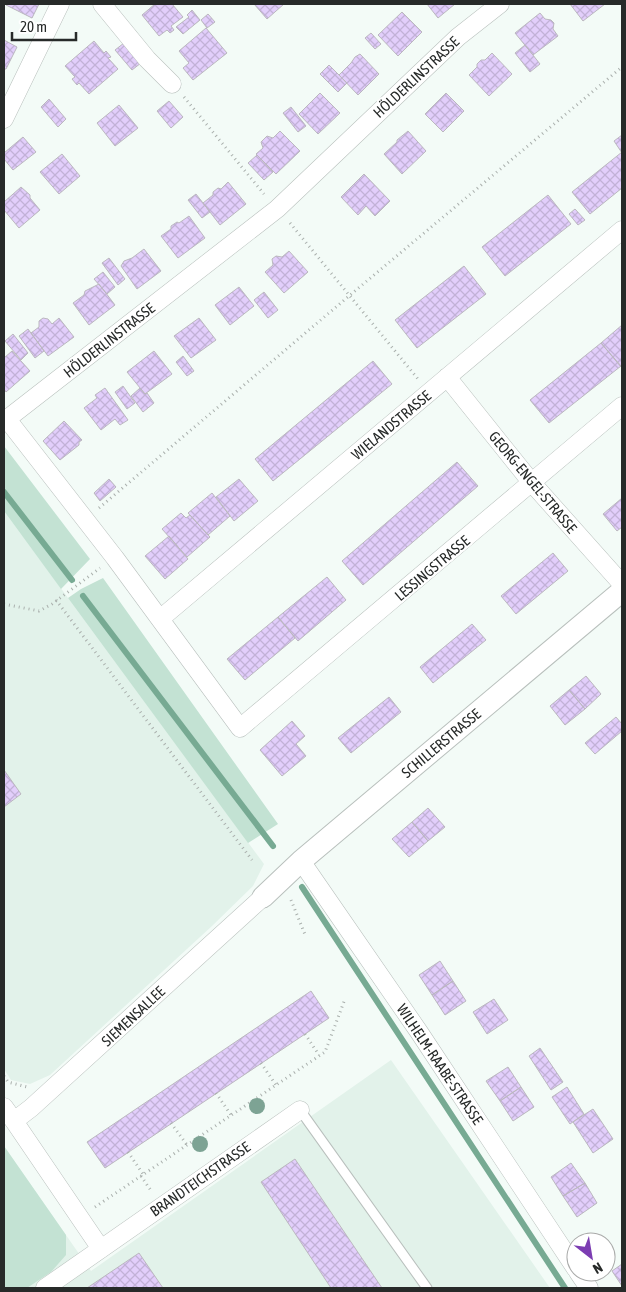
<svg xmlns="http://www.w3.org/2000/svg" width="626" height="1292" viewBox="0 0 626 1292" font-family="'Asap Condensed',sans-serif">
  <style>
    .built { fill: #e2f2ea }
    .green { fill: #c3e2d3 }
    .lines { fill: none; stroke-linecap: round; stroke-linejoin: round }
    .stream { stroke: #77aa93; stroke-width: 6 }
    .building { fill: url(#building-cross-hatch); stroke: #bbb8bf }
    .service-casing { stroke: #b9c0bd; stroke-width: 11 }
    .minor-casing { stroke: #b9c0bd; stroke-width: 19 }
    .tertiary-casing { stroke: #b9c0bd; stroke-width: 23 }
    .path { stroke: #aab0ad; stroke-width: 3; stroke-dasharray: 1 4; stroke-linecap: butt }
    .service { stroke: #fff; stroke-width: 9 }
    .minor { stroke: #fff; stroke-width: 18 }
    .tertiary { stroke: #fff; stroke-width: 21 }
    .tree { fill: #7da394 }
    .labels { text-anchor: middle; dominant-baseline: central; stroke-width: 4; stroke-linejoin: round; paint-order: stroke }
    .street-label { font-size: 15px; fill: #272a29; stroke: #fff }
  </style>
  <defs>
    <pattern id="building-cross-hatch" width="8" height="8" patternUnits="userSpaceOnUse" patternTransform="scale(1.25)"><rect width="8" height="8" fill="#e2cefb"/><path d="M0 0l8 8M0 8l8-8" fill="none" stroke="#c2b1d7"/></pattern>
  </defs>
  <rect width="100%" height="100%" fill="#f3fbf7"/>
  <path class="built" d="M4 511 264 864 253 886 212 926 50 1075 30 1084 11 1080 4 1069Z
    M391 1060 550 1288H4V1146L91 1271Z"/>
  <path class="green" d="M4 446 90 559 61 589 4 511Z
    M103 578 278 824 248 843 68 598 81 589Z
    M4 1146 66 1235V1255L51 1272 27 1288H4Z"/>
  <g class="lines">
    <path class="stream" d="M4 492 72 580
      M83 596 273 846
      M302 887 565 1288"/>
  </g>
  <path class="building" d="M7 4H39L32 18 6 5Z
    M155 4H172L183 17 171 26 174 30 170 33 167 30 159 36 142 15Z
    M254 4H284L267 19Z
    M427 4H455L438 18Z
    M570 4H605L583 21Z
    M192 10 200 20 183 34 176 27 189 17 187 15Z
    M402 12 422 32 398 56 378 35Z
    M540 13 545 19 551 20 554 23 553 29 558 36 533 55 515 33Z
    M208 14 215 22 207 28 201 20Z
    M206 28 227 53 193 80 183 68 189 63 179 51Z
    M371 33 381 44 375 49 365 38Z
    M4 40 17 47 6 69H4Z
    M94 41 104 53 106 51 111 57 108 58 118 69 89 94 79 83 77 85 72 79 75 77 65 66Z
    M124 43 141 63 132 70 115 50Z
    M525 45 540 64 530 72 515 53Z
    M492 53 512 74 489 96 469 75 477 67V64L481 60H485Z
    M360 54 379 74 358 95 339 75 351 63 355 57Z
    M329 65 347 83 338 92 320 74Z
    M320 93 340 113 318 134 299 114Z
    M446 93 464 111 443 132 425 114Z
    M49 99 66 119 58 127 41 107Z
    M169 101 183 117 171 128 157 111Z
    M119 105 138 128 115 146 97 123Z
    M291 107 306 126 298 132 283 113Z
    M280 131 300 151 276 174 256 154 263 148 261 142 267 136 273 138Z
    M408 131 426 151 402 174 384 154 397 142V140Z
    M622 135V153L614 141Z
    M23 137 36 152 13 170 4 159V153Z
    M622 152V188L590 214 572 192Z
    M62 154 80 176 59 194 40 172Z
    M257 155 273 172 264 180 248 163Z
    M364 174 390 201 375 216 366 206 358 215 341 197Z
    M228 182 246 204 220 225 203 203 213 195V192L218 188 221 189Z
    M21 187 30 195V198L40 210 19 228 4 210V202Z
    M196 194 210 212 202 218 188 200Z
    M548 195 571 224 505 276 482 247Z
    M575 209 585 220 578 225 569 214Z
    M189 216 205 238 178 258 161 236 171 229V226L177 222 179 223Z
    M144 249 161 271 137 289 121 266 124 261 132 258Z
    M289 251 308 272 284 293 265 272 273 265 272 259 276 256 282 257Z
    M109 258 125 279 118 285 102 263Z
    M464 266 486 294 417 348 395 320Z
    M103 272 115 287 107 294 94 279Z
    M99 284 115 305 89 325 73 303 84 295 85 291Z
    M239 287 254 306 230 325 215 305Z
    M264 292 278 310 268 318 254 300Z
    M43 318 48 319 52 324 59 318 74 337 48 356 31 333 39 327V321Z
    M199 318 216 340 191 358 174 336Z
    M622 325V366L621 367 601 343Z
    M28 329 44 351 35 358 19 336Z
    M13 334 28 353 21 360 5 341Z
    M601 343 621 366 549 423 530 400Z
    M12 351 30 371 6 392 4 389V358Z
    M154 351 172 374 145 394 127 372Z
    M183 356 194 371 187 376 176 362Z
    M373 361 392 384 273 481 255 459Z
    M123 386 135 403 127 409 115 392Z
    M105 388 128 420 120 425 115 419 101 430 84 408 97 398 95 395Z
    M140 388 145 394 147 393 154 403 143 412 131 396Z
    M64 421 82 440 79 442V445L60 460 43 441Z
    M457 462 478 486 363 585 342 561Z
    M109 479 116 487 100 501 94 493Z
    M239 479 258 501 234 521 216 497Z
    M212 493 230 516 208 535 188 513Z
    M622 498V527L617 531 603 514Z
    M181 513 186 518 190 515 210 537 187 557 162 529Z
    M169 536 188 559 165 579 145 556Z
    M553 553 568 571 516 614 501 596Z
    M327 577 346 600 298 641 278 617Z
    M278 617 295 638 245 680 227 659Z
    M472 624 486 640 433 683 420 667Z
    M586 676 601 694 585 709 569 690Z
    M569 690 585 709 565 725 550 706Z
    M389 697 401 712 351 753 338 738Z
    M616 717 622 724V731L595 754 585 743Z
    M292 721 305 736 296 744 306 756 282 776 260 750Z
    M4 770 21 794 4 807Z
    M428 808 445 827 428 841 412 822Z
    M412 822 428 841 409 857 392 839Z
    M440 961 453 981 432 995 419 975Z
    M453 981 466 1001 445 1015 432 995Z
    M311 991 329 1018 105 1168 87 1142Z
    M494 999 508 1020 487 1034 473 1012Z
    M540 1048 563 1082 551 1090 529 1056Z
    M508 1067 521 1087 500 1101 486 1081Z
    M521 1087 534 1107 513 1121 500 1101Z
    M567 1087 584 1114 570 1124 552 1097Z
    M593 1109 613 1139 593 1153 573 1122Z
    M295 1159 382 1288H331L261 1182Z
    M571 1163 585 1183 563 1196 551 1177Z
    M585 1183 597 1203 577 1217 563 1196Z
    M139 1253 163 1288H87Z
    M622 1264V1286L612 1271Z"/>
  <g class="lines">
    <defs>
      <path id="service" d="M300 1110 427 1288"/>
      <path id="minor" d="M102 4 147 59 172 84
        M500 4 458 37 277 209 7 419 115 558 240 728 622 406
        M4 119 60 4
        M447 377 532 483 622 584
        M160 619 622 230
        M301 861 419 1032 576 1269
        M4 1107 14 1121 31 1108 263 897
        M14 1121 101 1249
        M578 1272 589 1288
        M45 1288 300 1110"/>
      <path id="tertiary" d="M263 897 301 861 622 591"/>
    </defs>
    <use href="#service" class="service-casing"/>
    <use href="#minor" class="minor-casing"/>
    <use href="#tertiary" class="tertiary-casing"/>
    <path class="path" d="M184 97 264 194
      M290 223 418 379
      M99 508 349 296 622 67
      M56 600 252 860
      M4 604 39 611 52 604 100 568
      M291 900 306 937
      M305 1034 319 1055
      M261 1063 276 1085
      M4 1076 8 1082 27 1087
      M216 1093 231 1115
      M171 1123 187 1145
      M128 1152 143 1174
      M141 1176 152 1192
      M95 1207 325 1052 345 999"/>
    <use href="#service" class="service"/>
    <use href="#minor" class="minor"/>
    <use href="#tertiary" class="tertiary"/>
  </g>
  <g class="tree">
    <circle cx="257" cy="1106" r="8"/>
    <circle cx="200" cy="1144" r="8"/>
  </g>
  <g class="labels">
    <g class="street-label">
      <text transform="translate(416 77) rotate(-43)">HÖLDERLINSTRASSE</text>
      <text transform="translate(109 340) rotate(-38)">HÖLDERLINSTRASSE</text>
      <text transform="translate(391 425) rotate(-40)">WIELANDSTRASSE</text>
      <text transform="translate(533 482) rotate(50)">GEORG-ENGEL-STRASSE</text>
      <text transform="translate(432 568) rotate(-40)">LESSINGSTRASSE</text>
      <text transform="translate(441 743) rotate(-40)">SCHILLERSTRASSE</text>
      <text transform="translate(133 1016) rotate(-43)">SIEMENSALLEE</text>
      <text transform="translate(440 1064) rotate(56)">WILHELM-RAABE-STRASSE</text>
      <text transform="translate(200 1179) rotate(-35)">BRANDTEICHSTRASSE</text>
    </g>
  </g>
  <rect width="626" height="1292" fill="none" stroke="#272a29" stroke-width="10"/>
  <g transform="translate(591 1257) rotate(149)"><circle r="24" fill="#ffffff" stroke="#a9aaa9"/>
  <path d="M0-4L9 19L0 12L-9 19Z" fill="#7c3db2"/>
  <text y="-8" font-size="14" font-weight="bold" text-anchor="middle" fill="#272a29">N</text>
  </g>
  <path d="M12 32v8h64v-8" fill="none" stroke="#272a29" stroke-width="2.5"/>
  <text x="20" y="32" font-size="15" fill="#272a29" stroke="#ffffff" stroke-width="4" paint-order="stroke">20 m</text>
</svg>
